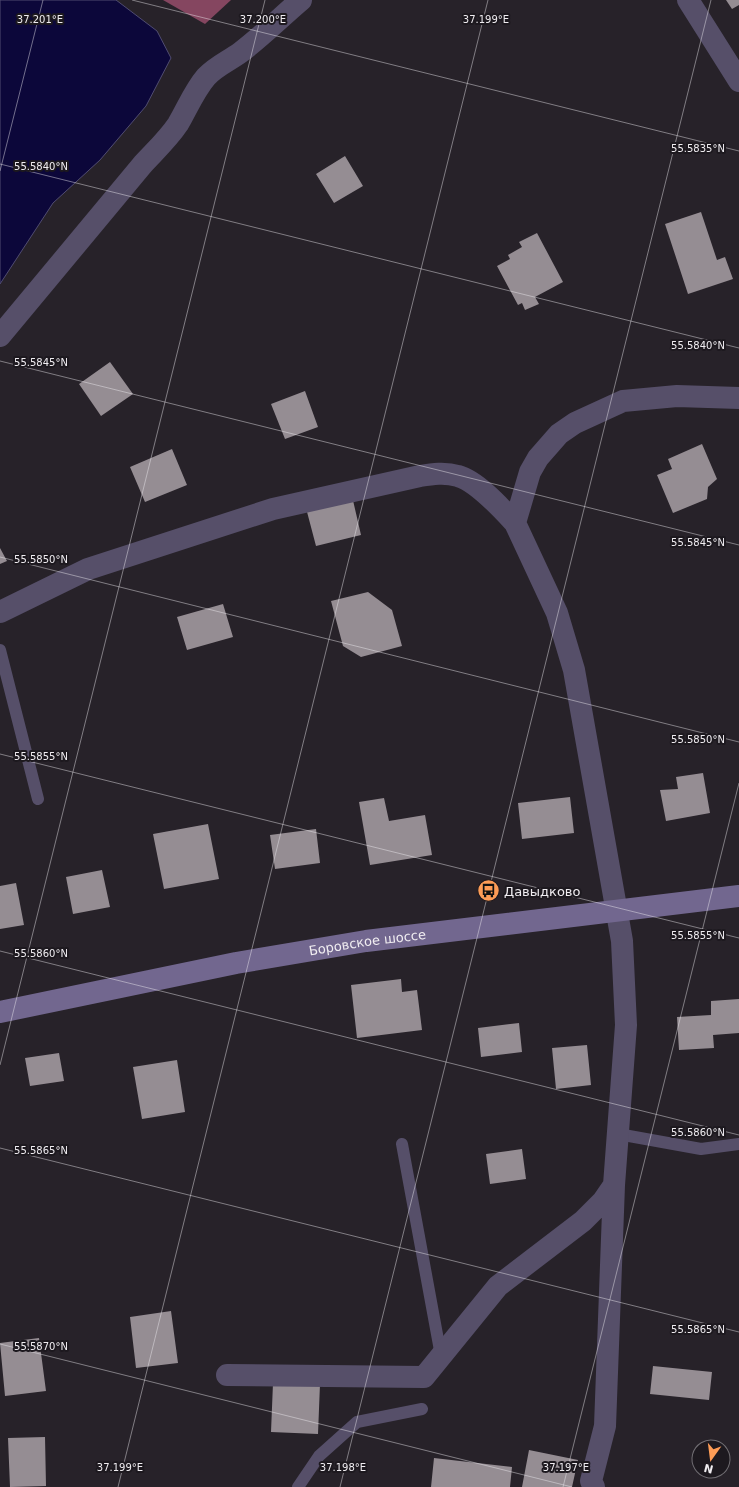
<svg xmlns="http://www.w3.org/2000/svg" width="739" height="1487" viewBox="0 0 739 1487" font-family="'DejaVu Sans',sans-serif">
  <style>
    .forest { fill: #854660 }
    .water { fill: #0c073a; stroke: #504c71 }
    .building { fill: #958d93 }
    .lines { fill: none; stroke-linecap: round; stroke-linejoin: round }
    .service { stroke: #564f69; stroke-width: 12 }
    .minor { stroke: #564f69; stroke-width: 22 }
    .secondary { stroke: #72678f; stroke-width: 22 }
    .ticks { fill: none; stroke: #f0edf1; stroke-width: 1; stroke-opacity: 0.45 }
    .labels { text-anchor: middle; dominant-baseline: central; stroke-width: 4; stroke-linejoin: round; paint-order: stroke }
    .poi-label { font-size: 13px; fill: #f0edf1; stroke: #1d191f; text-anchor: start }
    .street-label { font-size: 13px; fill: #f0edf1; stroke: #1d191f }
    .ticks-label { font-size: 10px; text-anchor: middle; fill: #f0edf1; stroke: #1d191f; stroke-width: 4; stroke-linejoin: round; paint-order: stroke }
  </style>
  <rect width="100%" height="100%" fill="#272229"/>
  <path class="forest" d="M163 0H231L205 24Z"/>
  <path class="water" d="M0 0H116L157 31 171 58 146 106 100 160 53 203 0 284Z"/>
  <path class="building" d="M726 0H739V5L732 9Z
    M345 156 363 186 334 203 316 174Z
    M701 212 717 260 725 257 733 279 688 294 665 224Z
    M537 233 563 282 535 297 539 304 525 310 522 303 518 305 497 266 510 259 508 255 522 247 519 242Z
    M110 362 133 394 101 416 79 384Z
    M305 391 318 427 285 439 271 404Z
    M702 444 717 479 708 487 707 499 673 513 657 475 672 469 668 459Z
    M172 449 187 485 145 502 130 467Z
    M352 496 361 535 316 546 306 508Z
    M0 548 7 561 0 564Z
    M368 592 392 610 402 646 361 657 343 646 331 601Z
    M223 604 233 637 187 650 177 617Z
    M703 773 710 813 666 821 660 790 678 789 676 777Z
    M570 797 574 833 522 839 518 803Z
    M384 798 389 821 425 815 432 855 370 865 359 802Z
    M208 824 219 879 164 889 153 834Z
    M316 829 320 863 275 869 270 835Z
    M102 870 110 907 73 914 66 877Z
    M16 883 24 925 0 929V886Z
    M401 979 402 992 417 990 422 1030 357 1038 351 985Z
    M739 999V1033L713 1035 714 1048 679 1050 677 1017 711 1015V1001Z
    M519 1023 522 1052 481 1057 478 1028Z
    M587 1045 591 1085 556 1089 552 1048Z
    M59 1053 64 1081 30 1086 25 1058Z
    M177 1060 185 1112 142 1119 133 1067Z
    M522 1149 526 1179 490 1184 486 1154Z
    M171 1311 178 1363 136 1368 130 1317Z
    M39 1338 46 1391 5 1396 0 1343Z
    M653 1366 712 1372 709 1400 650 1394Z
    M273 1383 320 1384 318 1434 271 1432Z
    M45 1437 46 1486 10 1487 8 1438Z
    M529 1450 578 1460 572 1487H522Z
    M434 1458 512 1467 510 1487H431Z"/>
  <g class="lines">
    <path class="service" d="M0 650 38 799
      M618 1134 701 1149 739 1144
      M402 1144 441 1356
      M298 1487 319 1456 357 1422 422 1409"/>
    <path class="minor" d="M688 0 739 81
      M0 336 143 164C155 151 168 139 178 124 187 109 194 91 206 77 216 66 229 61 241 52 262 36 281 17 301 0
      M0 612 88 569 273 509 420 476C432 474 445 472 458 476 477 481 502 509 515 523
      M227 1375 424 1377 498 1286 583 1221 603 1201 614 1185 626 1025 622 941 574 670 557 613 515 523 530 472 538 458 559 434 575 423 623 401 677 396 739 398
      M594 1487 591 1481 605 1426 614 1185"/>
    <path class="secondary" id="s1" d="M0 1012 236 963 366 941 739 896"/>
  </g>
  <path class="ticks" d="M132 0 739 151M0 164 739 348M0 171 43 0M0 361 739 545M0 557 739 742M0 754 739 938M0 951 739 1135M0 1065 265 0M0 1148 739 1332M0 1344 572 1487M118 1487 488 0M340 1487 711 0M563 1487 739 783"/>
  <defs>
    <symbol id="bus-disc" viewBox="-11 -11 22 22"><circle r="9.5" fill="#fd9c56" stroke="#1d191f"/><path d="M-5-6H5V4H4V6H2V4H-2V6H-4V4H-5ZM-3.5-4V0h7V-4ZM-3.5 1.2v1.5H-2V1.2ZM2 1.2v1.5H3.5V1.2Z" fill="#111"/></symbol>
  </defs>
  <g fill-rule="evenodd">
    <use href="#bus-disc" x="476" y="878" width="25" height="25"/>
  </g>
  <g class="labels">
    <g class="poi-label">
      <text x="504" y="891">Давыдково</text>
    </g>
    <g class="street-label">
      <text stroke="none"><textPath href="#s1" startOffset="374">Боровское шоссе</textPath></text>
    </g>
  </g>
  <g class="ticks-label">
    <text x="40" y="23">37.201°E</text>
    <text x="263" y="23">37.200°E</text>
    <text x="486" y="23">37.199°E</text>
    <text x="698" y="152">55.5835°N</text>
    <text x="41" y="170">55.5840°N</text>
    <text x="698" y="349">55.5840°N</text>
    <text x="41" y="366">55.5845°N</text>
    <text x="698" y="546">55.5845°N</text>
    <text x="41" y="563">55.5850°N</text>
    <text x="698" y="743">55.5850°N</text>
    <text x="41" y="760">55.5855°N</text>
    <text x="698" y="939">55.5855°N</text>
    <text x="41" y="957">55.5860°N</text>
    <text x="698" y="1136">55.5860°N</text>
    <text x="41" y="1154">55.5865°N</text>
    <text x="698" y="1333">55.5865°N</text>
    <text x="41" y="1350">55.5870°N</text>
    <text x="120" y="1471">37.199°E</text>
    <text x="343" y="1471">37.198°E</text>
    <text x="566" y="1471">37.197°E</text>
  </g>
  <g transform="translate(711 1459) rotate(194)"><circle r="19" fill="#1d191f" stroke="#716e73"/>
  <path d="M0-3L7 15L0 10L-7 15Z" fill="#fd9c56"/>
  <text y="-6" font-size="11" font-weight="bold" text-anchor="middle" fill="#f0edf1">N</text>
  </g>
</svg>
